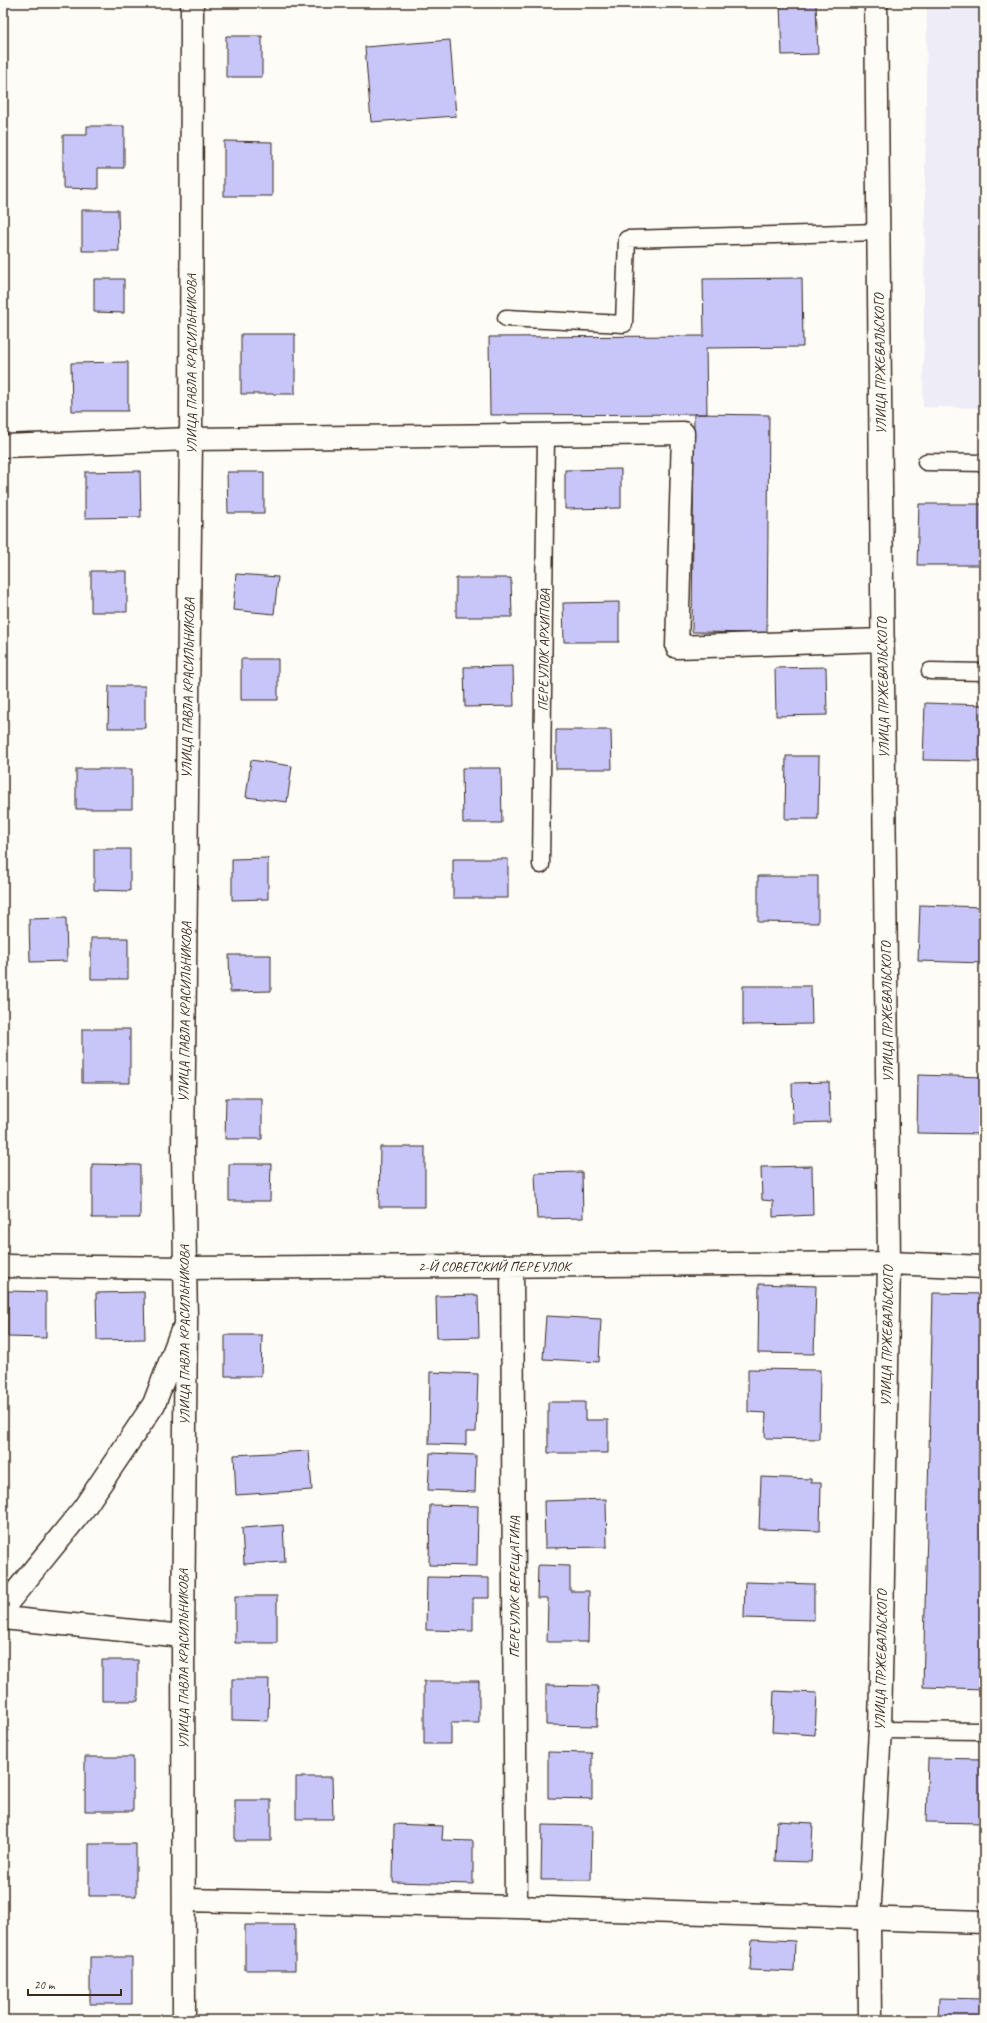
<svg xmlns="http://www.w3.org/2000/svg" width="987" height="2023" viewBox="0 0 987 2023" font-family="Caveat,sans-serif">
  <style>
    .built { fill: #edecf7 }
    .building { fill: #c8c6f8; stroke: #3b2a1e }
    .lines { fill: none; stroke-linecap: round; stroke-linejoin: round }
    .service-casing { stroke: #3b2a1e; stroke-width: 19 }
    .minor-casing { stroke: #3b2a1e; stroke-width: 25 }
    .service { stroke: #fdfcf7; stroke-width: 16 }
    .minor { stroke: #fdfcf7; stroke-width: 22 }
    .labels { text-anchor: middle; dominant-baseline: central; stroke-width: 3; stroke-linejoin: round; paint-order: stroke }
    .street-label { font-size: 14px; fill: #3b2a1e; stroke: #fdfcf7 }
  </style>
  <rect width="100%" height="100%" fill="#fdfcf7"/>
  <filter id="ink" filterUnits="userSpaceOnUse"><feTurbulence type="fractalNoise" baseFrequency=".025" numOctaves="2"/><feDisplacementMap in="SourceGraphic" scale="8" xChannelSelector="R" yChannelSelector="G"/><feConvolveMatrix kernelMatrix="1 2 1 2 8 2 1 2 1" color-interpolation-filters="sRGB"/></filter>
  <g filter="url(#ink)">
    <path class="built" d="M927 3H984V408L923 407Z"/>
    <path class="building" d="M816 4 818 54 782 55 780 5Z
      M226 36H262V77H226Z
      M450 40 456 116 371 122 365 47Z
      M87 126H124V168H98V189L63 188V135H87Z
      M224 141 272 142V196H224Z
      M82 210H118L119 251H82Z
      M802 278 803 347 706 348 707 414 490 415 489 337 704 336 703 279Z
      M94 279H124V313L94 312Z
      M241 334H295V394H241Z
      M128 362V411H72L71 363Z
      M694 414 769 415 767 633 692 632Z
      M621 469V508L565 509V470Z
      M140 471 141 517 85 518V472Z
      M227 472H264V513H228Z
      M919 504H984V565H917Z
      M91 571H127V612H91Z
      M236 574 278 577 274 614 233 610Z
      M456 578H511L512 617H456Z
      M619 602V642H564L563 603Z
      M241 659H278V700H241Z
      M513 666 514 706 465 707 464 667Z
      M826 667 827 715 776 716 775 668Z
      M109 686H145V728H108Z
      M925 703 984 705V761L923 760Z
      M556 730H611L612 769H556Z
      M786 756H819L818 819H785Z
      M251 760 292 766 287 802 246 797Z
      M462 768H501L502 823H463Z
      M76 769H132V809H76Z
      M94 849H130V891L94 890Z
      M268 858V899L232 900V859Z
      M453 859H508V898H453Z
      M758 876H818V923L758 922Z
      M920 905 984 907V963L918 961Z
      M66 918 67 961 30 962 29 919Z
      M91 938H128V979H91Z
      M229 955H271V991L230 992Z
      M743 986H811L812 1024 743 1025Z
      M82 1029H130V1083H82Z
      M918 1075 984 1077V1134L917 1133Z
      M829 1082 830 1122 793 1123 792 1083Z
      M226 1098H262V1139H225Z
      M380 1147H425V1207H379Z
      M92 1164 140 1165V1218H92Z
      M229 1164H271L270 1201H229Z
      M812 1166 813 1215 773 1217V1201L762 1200 761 1167Z
      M582 1172 583 1218 537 1219 535 1173Z
      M759 1284 816 1286 814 1354 758 1353Z
      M8 1291 46 1292V1338L8 1337Z
      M144 1292 145 1339 97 1340 96 1293Z
      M933 1293 984 1294V1689L923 1687Z
      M478 1295 479 1337 437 1338 436 1296Z
      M546 1316 601 1319 599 1362 543 1359Z
      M225 1335H262L261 1376H225Z
      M748 1369 820 1370 819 1439 765 1438 766 1413 748 1412Z
      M430 1372 478 1374 476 1432H466V1445L429 1444Z
      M548 1402H585V1420H608V1453H548Z
      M309 1451 312 1490 236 1495 234 1455Z
      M430 1453 476 1455 475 1492 428 1490Z
      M761 1477 811 1479V1483H821L820 1531 759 1529Z
      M606 1499 607 1547 545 1548 544 1501Z
      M430 1505 478 1506 477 1566 429 1565Z
      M283 1525 285 1562 244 1564 242 1528Z
      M538 1565 570 1566V1591H589L588 1642H547L548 1598H537Z
      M427 1577 489 1578V1598H473V1631L426 1630Z
      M745 1582 814 1584V1620L744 1618Z
      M235 1596H277V1643H235Z
      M102 1660H138V1701H102Z
      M232 1679H269L268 1721 232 1720Z
      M424 1681H479V1723H451V1744H424Z
      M546 1685 598 1686 597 1726 546 1725Z
      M774 1691 817 1693 815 1735 772 1732Z
      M548 1752 592 1753V1799L548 1798Z
      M85 1757H133V1811H85Z
      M928 1758 984 1759V1823L926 1822Z
      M296 1777H332L333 1819H296Z
      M235 1800H271V1841H235Z
      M777 1821 813 1823 811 1862 775 1861Z
      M394 1824 443 1826 442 1840 473 1841V1884L393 1882Z
      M542 1825 592 1826 591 1880H541Z
      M89 1844H136V1896H89Z
      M245 1925H295V1970H245Z
      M752 1939 795 1941 794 1972 750 1970Z
      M90 1957H132V2004H90Z
      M939 1998 984 1999V2020H938Z"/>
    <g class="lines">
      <defs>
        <path id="service" d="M506 318 624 324 627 239 879 232
          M926 462 984 463
          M930 671 984 672
          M541 865 546 435
          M880 1730 984 1731"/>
        <path id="minor" d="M3 446 191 439 683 433 677 647 883 640
          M3 1266 185 1268 889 1263 984 1267
          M512 1266 516 1907
          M3 1608 84 1508 154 1404 181 1333
          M3 1618 183 1636
          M184 1900 516 1907 984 1922
          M184 2020 183 1636 186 1319 183 1151 191 439 192 3
          M870 2020 869 1919 880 1730 889 1263 876 3"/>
      </defs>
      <use href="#service" class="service-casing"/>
      <use href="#minor" class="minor-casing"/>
      <use href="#service" class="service"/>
      <use href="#minor" class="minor"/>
    </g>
  </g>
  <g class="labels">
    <g class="street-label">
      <text transform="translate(191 364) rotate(-90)">УЛИЦА ПАВЛА КРАСИЛЬНИКОВА</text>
      <text transform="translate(880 364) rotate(-91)">УЛИЦА ПРЖЕВАЛЬСКОГО</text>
      <text transform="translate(544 650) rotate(-89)">ПЕРЕУЛОК АРХИПОВА</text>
      <text transform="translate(188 688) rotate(-89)">УЛИЦА ПАВЛА КРАСИЛЬНИКОВА</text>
      <text transform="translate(883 688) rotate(-91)">УЛИЦА ПРЖЕВАЛЬСКОГО</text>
      <text transform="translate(185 1012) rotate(-89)">УЛИЦА ПАВЛА КРАСИЛЬНИКОВА</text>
      <text transform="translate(887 1012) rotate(-91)">УЛИЦА ПРЖЕВАЛЬСКОГО</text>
      <text x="494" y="1266">2-Й СОВЕТСКИЙ ПЕРЕУЛОК</text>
      <text transform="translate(184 1335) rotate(-90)">УЛИЦА ПАВЛА КРАСИЛЬНИКОВА</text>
      <text transform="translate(887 1336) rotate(-89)">УЛИЦА ПРЖЕВАЛЬСКОГО</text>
      <text transform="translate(514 1587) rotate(-90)">ПЕРЕУЛОК ВЕРЕЩАГИНА</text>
      <text transform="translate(183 1659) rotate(-90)">УЛИЦА ПАВЛА КРАСИЛЬНИКОВА</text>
      <text transform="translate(881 1660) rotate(-89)">УЛИЦА ПРЖЕВАЛЬСКОГО</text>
    </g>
  </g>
  <rect width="987" height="2023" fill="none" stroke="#fdfcf7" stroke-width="16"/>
  <rect x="8" y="8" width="971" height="2007" fill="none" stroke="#3b2a1e" stroke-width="1.5" filter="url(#ink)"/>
  <path d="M28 1989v6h93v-6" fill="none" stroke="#3b2a1e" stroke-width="2"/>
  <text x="34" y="1989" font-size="12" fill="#3b2a1e" stroke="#fdfcf7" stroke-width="3" paint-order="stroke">20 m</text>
</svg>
